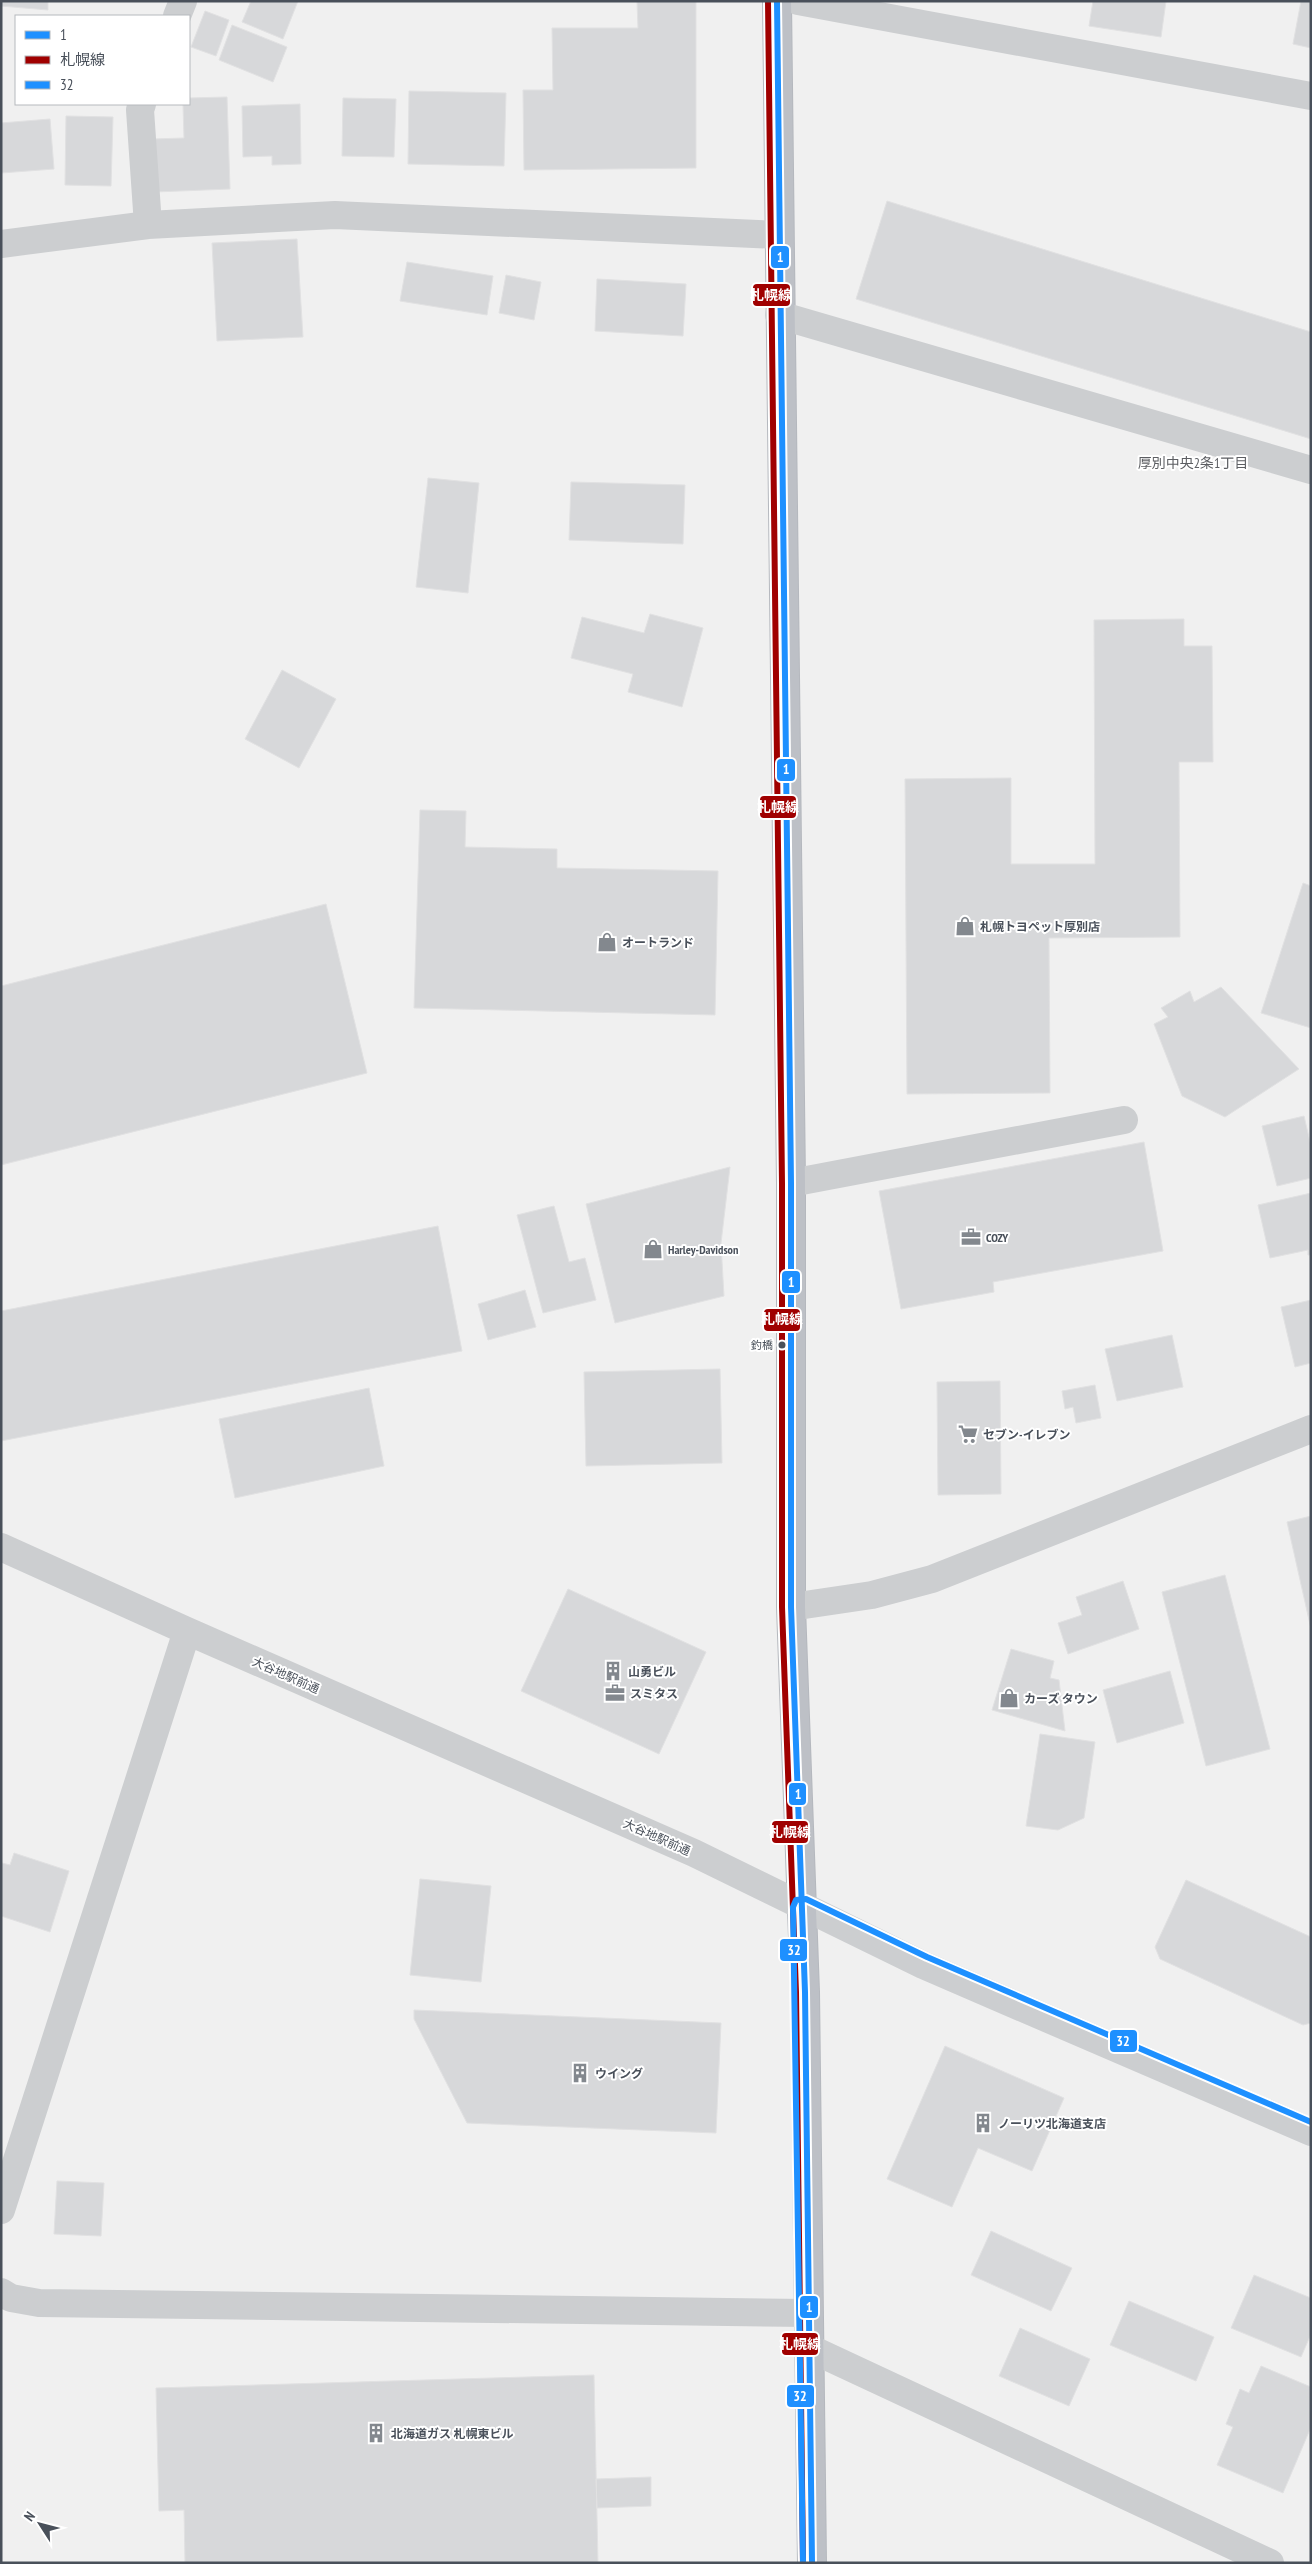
<svg xmlns="http://www.w3.org/2000/svg" width="1312" height="2564" viewBox="0 0 1312 2564" font-family="'PT Sans Narrow','Noto Sans JP',sans-serif">
  <style>
    .building { fill: #d7d8da; stroke: #e1e1e2 }
    .lines { fill: none; stroke-linecap: round; stroke-linejoin: round }
    .highway-casing { stroke: #b5b8be; stroke-width: 30 }
    .minor { stroke: #ccced0; stroke-width: 28 }
    .highway { stroke: #bdc0c6; stroke-width: 28 }
    .bus-1-casing { stroke: #fff; stroke-width: 10 }
    .bus-2-casing { stroke: #fff; stroke-width: 10 }
    .bus-3-casing { stroke: #fff; stroke-width: 10 }
    .bus-1 { stroke: #1e90ff; stroke-width: 6 }
    .bus-2 { stroke: #a00000; stroke-width: 6 }
    .bus-3 { stroke: #1e90ff; stroke-width: 6 }
    .bus-dot { fill: #49505a; stroke: #fff; stroke-width: 2 }
    .labels { text-anchor: middle; dominant-baseline: central; stroke-width: 4; stroke-linejoin: round; paint-order: stroke }
    .bus-label { font-size: 11px; fill: #49505a; stroke: #fff; text-anchor: end }
    .poi-label { font-size: 12px; font-weight: bold; fill: #49505a; stroke: #fff; text-anchor: start }
    .street-label { font-size: 12px; fill: #49505a; stroke: #fff }
    .neighbourhood-label { font-size: 14px; fill: #5c5e62; stroke: #fff }
    .line-badge { stroke: #fff; stroke-width: 2 }
    .badge-label { font-size: 14px; text-anchor: middle; font-weight: bold; fill: #fff }
  </style>
  <rect width="100%" height="100%" fill="#f0f0f0"/>
  <path class="building" d="M1 1H48V10L1 6Z
    M251 1H298L283 39 242 22Z
    M637 1H696V168L524 170 523 90H553L552 28H638Z
    M1093 1H1166L1161 37 1089 26Z
    M1301 1H1311V48L1293 44Z
    M205 11 229 20 216 56 191 47Z
    M232 25 287 47 273 82 219 60Z
    M409 91 506 93 504 166 408 164Z
    M227 97 230 189 154 192 153 139 184 138 183 104H189V98Z
    M343 98 396 99 394 157 342 156Z
    M300 104 301 164 272 165V156L243 157 242 106Z
    M66 116 113 117 111 186 65 185Z
    M50 119 54 169 1 173V123Z
    M887 201 1311 332V439L856 299Z
    M297 239 303 337 217 341 212 243Z
    M407 262 493 276 487 315 400 301Z
    M506 275 541 282 534 320 499 313Z
    M597 279 686 284 683 336 595 331Z
    M428 478 479 483 468 593 416 587Z
    M571 482 685 485 683 544 569 540Z
    M650 614 703 628 682 707 628 692 633 674 571 658 582 617 644 633Z
    M1184 619V646H1212L1213 762H1179L1180 937 1049 938 1050 1093 907 1094 905 779 1011 778V864H1095L1094 620Z
    M282 670 336 699 299 768 245 739Z
    M420 810 466 811 465 847 557 849V868L718 871 715 1015 414 1008Z
    M1303 883 1311 886V1028L1261 1013Z
    M326 904 367 1073 1 1165V986Z
    M1221 987 1299 1069 1225 1117 1182 1096 1154 1024 1168 1017 1161 1008 1190 991 1194 1002Z
    M1304 1116 1311 1146V1178L1277 1186 1262 1126Z
    M1144 1142 1163 1251 993 1282 994 1292 901 1309 879 1191Z
    M730 1167 721 1243 724 1296 615 1323 586 1204Z
    M1311 1193V1255H1308V1250L1270 1258 1258 1205Z
    M554 1206 569 1262 585 1258 596 1300 543 1313 517 1215Z
    M438 1226 462 1351 1 1441V1311Z
    M525 1290 536 1327 488 1340 478 1304Z
    M1311 1300V1363L1295 1367 1281 1307Z
    M1172 1335 1183 1387 1117 1401 1105 1349Z
    M720 1369 722 1463 586 1466 584 1372Z
    M1000 1381 1001 1494 938 1495 937 1382Z
    M1095 1385 1101 1418 1076 1423 1073 1407 1065 1409 1062 1391Z
    M369 1388 384 1466 235 1498 219 1419Z
    M1311 1516V1629L1287 1522Z
    M1225 1575 1270 1749 1206 1766 1162 1592Z
    M1123 1581 1139 1629 1068 1654 1058 1623 1082 1615 1076 1597Z
    M568 1589 706 1652 659 1754 521 1691Z
    M1011 1649 1054 1661 1050 1678 1059 1680 1065 1731 992 1710Z
    M1170 1671 1184 1723 1117 1743 1103 1690Z
    M1040 1734 1095 1742 1084 1818 1058 1830 1026 1826Z
    M14 1853 69 1871 50 1932 1 1916V1865L2 1863 10 1865Z
    M420 1879 491 1886 481 1982 410 1975Z
    M1186 1880 1311 1937V2023L1303 2025 1160 1959 1155 1947Z
    M414 2010 721 2023 716 2133 467 2123 414 2019Z
    M945 2046 1064 2098 1032 2171 978 2148 952 2207 887 2179Z
    M57 2181 104 2183 101 2236 54 2234Z
    M991 2231 1072 2268 1051 2311 971 2275Z
    M1254 2275 1311 2298V2334L1301 2357 1231 2328Z
    M1129 2301 1214 2337 1196 2381 1110 2345Z
    M1020 2328 1090 2359 1069 2406 999 2376Z
    M1261 2366 1311 2387V2427L1283 2493 1217 2465 1233 2427 1226 2424 1240 2389 1249 2393Z
    M594 2375 598 2563H185L184 2510 159 2511 156 2388Z
    M651 2477V2506L597 2508 596 2479Z"/>
  <g class="lines">
    <defs>
      <path id="highway" d="M777 1 791 1183V1607L805 1992 812 2563"/>
    </defs>
    <use href="#highway" class="highway-casing"/>
    <path class="minor" d="M798 1 1311 96
      M177 16 183 1
      M142 104 140 110 148 225
      M1 244 148 225 335 215 778 235
      M779 315 1311 470
      M791 1183 1124 1120
      M1 1547 187 1631 694 1853 923 1965 1311 2132
      M791 1607 872 1595 932 1579 1311 1429
      M1 2210 187 1631
      M1 2292 11 2298 39 2303 808 2313
      M809 2348 1270 2563"/>
    <use href="#highway" class="highway"/>
    <defs>
      <path id="bus-1" d="M777 1 791 1183V1607L805 1992 812 2563"/>
      <path id="bus-2" d="M768 1 782 1183V1607L796 1992 803 2563"/>
      <path id="bus-3" d="M803 2563 793 1907 796 1900 806 1899 927 1957 1311 2122"/>
    </defs>
    <use href="#bus-1" class="bus-1-casing"/>
    <use href="#bus-2" class="bus-2-casing"/>
    <use href="#bus-3" class="bus-3-casing"/>
    <use href="#bus-1" class="bus-1"/>
    <use href="#bus-2" class="bus-2"/>
    <use href="#bus-3" class="bus-3"/>
  </g>
  <defs>
    <symbol id="shop-bare" viewBox="-9 -9 18 18"><path d="M-5-2.5h2.3a2.7 3.5 0 0 1 5.4 0H5L5.5 6h-11ZM-1.5-2.5h3a1.5 2.3 0 0 0-3 0Z" fill="#83888e" stroke="#fff" stroke-width="2.5" paint-order="stroke"/></symbol>
    <symbol id="office-bare" viewBox="-9 -9 18 18"><path d="M-6-3h4V-5.5h4V-3h4V5H-6ZM-1-4.5V-3h2v-1.5ZM-6 0V1H6V0Z" fill="#83888e" stroke="#fff" stroke-width="2.5" paint-order="stroke"/></symbol>
    <symbol id="supermarket-bare" viewBox="-9 -9 18 18"><path d="M-6-5.5h2.5l.6 2H6L4.5 2H-2.5L-4.4-4H-6ZM-1.5 3.2a1.3 1.3 0 1 0 .1 0ZM3 3.2a1.3 1.3 0 1 0 .1 0Z" fill="#83888e" stroke="#fff" stroke-width="2.5" paint-order="stroke"/></symbol>
    <symbol id="building-bare" viewBox="-9 -9 18 18"><path d="M-4-6H4V6H1V3H-1V6H-4ZM-2.5-4.3h1.7v1.8h-1.7ZM.8-4.3h1.7v1.8H.8ZM-2.5-1h1.7V.8h-1.7ZM.8-1h1.7V.8H.8Z" fill="#83888e" stroke="#fff" stroke-width="2.5" paint-order="stroke"/></symbol>
  </defs>
  <g fill-rule="evenodd">
    <use href="#shop-bare" x="951" y="912" width="28" height="28"/>
    <use href="#shop-bare" x="593" y="928" width="28" height="28"/>
    <use href="#office-bare" x="957" y="1223" width="28" height="28"/>
    <use href="#shop-bare" x="639" y="1235" width="28" height="28"/>
    <use href="#supermarket-bare" x="954" y="1420" width="28" height="28"/>
    <use href="#building-bare" x="599" y="1657" width="28" height="28"/>
    <use href="#office-bare" x="601" y="1679" width="28" height="28"/>
    <use href="#shop-bare" x="995" y="1684" width="28" height="28"/>
    <use href="#building-bare" x="566" y="2059" width="28" height="28"/>
    <use href="#building-bare" x="969" y="2109" width="28" height="28"/>
    <use href="#building-bare" x="362" y="2419" width="28" height="28"/>
  </g>
  <circle class="bus-dot" cx="782" cy="1345" r="4.5"/>
  <g class="labels">
    <g class="bus-label">
      <text x="773" y="1345">釣橋</text>
    </g>
    <g class="poi-label">
      <text x="980" y="926">札幌トヨペット厚別店</text>
      <text x="622" y="942">オートランド</text>
      <text x="986" y="1237">COZY</text>
      <text x="668" y="1249">Harley-Davidson</text>
      <text x="983" y="1434">セブン-イレブン</text>
      <text x="628" y="1671">山勇ビル</text>
      <text x="630" y="1693">スミタス</text>
      <text x="1024" y="1698">カーズ タウン</text>
      <text x="595" y="2073">ウイング</text>
      <text x="998" y="2123">ノーリツ北海道支店</text>
      <text x="391" y="2433">北海道ガス 札幌東ビル</text>
    </g>
    <g class="street-label">
      <text transform="translate(286 1675) rotate(24)">大谷地駅前通</text>
      <text transform="translate(657 1837) rotate(24)">大谷地駅前通</text>
    </g>
    <g class="neighbourhood-label">
      <text x="1193" y="463">厚別中央2条1丁目</text>
    </g>
  </g>
  <g class="line-badge">
    <rect x="770" y="245" width="20" height="24" rx="5" fill="#1e90ff"/>
    <rect x="752" y="283" width="39" height="24" rx="5" fill="#a00000"/>
    <rect x="776" y="758" width="20" height="24" rx="5" fill="#1e90ff"/>
    <rect x="759" y="795" width="38" height="24" rx="5" fill="#a00000"/>
    <rect x="781" y="1270" width="20" height="24" rx="5" fill="#1e90ff"/>
    <rect x="763" y="1308" width="38" height="24" rx="5" fill="#a00000"/>
    <rect x="788" y="1782" width="19" height="24" rx="5" fill="#1e90ff"/>
    <rect x="771" y="1820" width="38" height="24" rx="5" fill="#a00000"/>
    <rect x="779" y="1938" width="29" height="24" rx="5" fill="#1e90ff"/>
    <rect x="1109" y="2029" width="29" height="24" rx="5" fill="#1e90ff"/>
    <rect x="799" y="2295" width="20" height="24" rx="5" fill="#1e90ff"/>
    <rect x="781" y="2332" width="38" height="24" rx="5" fill="#a00000"/>
    <rect x="786" y="2384" width="29" height="24" rx="5" fill="#1e90ff"/>
  </g>
  <g class="badge-label">
    <text x="780" y="262">1</text>
    <text x="771" y="300">札幌線</text>
    <text x="786" y="774">1</text>
    <text x="778" y="812">札幌線</text>
    <text x="791" y="1287">1</text>
    <text x="782" y="1324">札幌線</text>
    <text x="798" y="1799">1</text>
    <text x="790" y="1837">札幌線</text>
    <text x="794" y="1955">32</text>
    <text x="1123" y="2046">32</text>
    <text x="809" y="2312">1</text>
    <text x="800" y="2349">札幌線</text>
    <text x="800" y="2401">32</text>
  </g>
  <rect width="1312" height="2564" fill="none" stroke="#49505a" stroke-width="5"/>
  <rect x="15" y="15" width="175" height="90" fill="#ffffff" stroke="#b6b9bd"/>
  <rect x="25" y="31" width="25" height="8" fill="#1e90ff" stroke="#b6b9bd"/>
  <text x="60" y="40" font-size="15" fill="#49505a">1</text>
  <rect x="25" y="56" width="25" height="8" fill="#a00000" stroke="#b6b9bd"/>
  <text x="60" y="65" font-size="15" fill="#49505a">札幌線</text>
  <rect x="25" y="81" width="25" height="8" fill="#1e90ff" stroke="#b6b9bd"/>
  <text x="60" y="90" font-size="15" fill="#49505a">32</text>
  <g transform="translate(40 2524) rotate(306)" stroke="#ffffff" stroke-width="4" paint-order="stroke">
  <path d="M0-4L9 19L0 12L-9 19Z" fill="#49505a"/>
  <text y="-8" font-size="14" font-weight="bold" text-anchor="middle" fill="#49505a">N</text>
  </g>
</svg>
